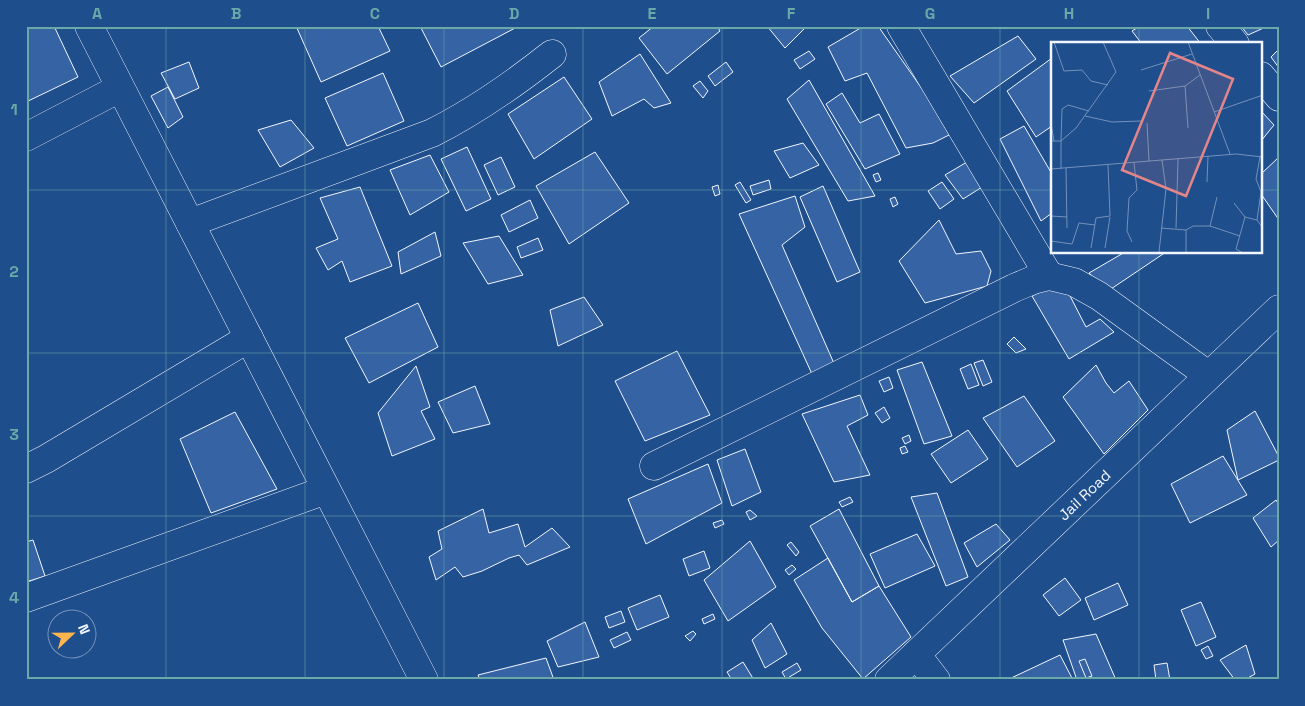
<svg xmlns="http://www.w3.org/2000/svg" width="1305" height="706" viewBox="0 0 1305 706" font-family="'Space Grotesk',sans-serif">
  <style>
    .building { fill: #3563a3; stroke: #f2f6ff }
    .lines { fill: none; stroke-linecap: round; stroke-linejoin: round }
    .minor-casing { stroke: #f2f6ff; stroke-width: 29 }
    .major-casing { stroke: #f2f6ff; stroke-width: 29 }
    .minor { stroke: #1f4e8c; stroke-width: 28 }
    .major { stroke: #1f4e8c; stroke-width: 28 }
    .grid { fill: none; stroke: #6aa9a8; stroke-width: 1; stroke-opacity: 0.55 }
    .labels { text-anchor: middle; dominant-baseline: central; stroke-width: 4; stroke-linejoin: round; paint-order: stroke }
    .street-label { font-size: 15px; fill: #f2f6ff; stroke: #1f4e8c }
    .inset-road { fill: none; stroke: #7391ba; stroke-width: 1 }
    .view { fill: #e38589; fill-opacity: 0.15; stroke: #e38589; stroke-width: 2.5 }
    .inset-edge { fill: none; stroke: #f2f6ff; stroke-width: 2.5 }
    .neatline { fill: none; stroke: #6aa9a8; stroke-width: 2 }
    .grid-label { font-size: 16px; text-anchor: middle; font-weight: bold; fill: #6aa9a8 }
  </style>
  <rect width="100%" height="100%" fill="#1f4e8c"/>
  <path class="building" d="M26 26H54L78 77 26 102Z
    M296 26H378L390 51 321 82Z
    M420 26H519L441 67Z
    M654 26H717L720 31 667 74 639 38Z
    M767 26H807L785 48Z
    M864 26H878L953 133 933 143 906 148 867 73 845 81 828 47Z
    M1140 26H1187L1201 44H1142L1132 31Z
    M1241 26H1268L1248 35Z
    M1018 36 1036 59 974 103 950 76Z
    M1279 49V68L1271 57Z
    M809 51 815 59 800 69 794 60Z
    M640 54 671 103 654 108 644 99 612 116 599 82Z
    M1052 58V126L1036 137 1007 91Z
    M189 62 199 88 175 99 161 73Z
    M726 62 733 72 715 86 708 76Z
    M383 73 404 121 347 146 325 98Z
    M564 77 592 119 534 159 508 114Z
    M809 80 875 196 848 201 787 99Z
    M700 81 708 91 703 98 693 86Z
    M168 87 183 117 168 128 151 96Z
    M842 93 860 123 879 114 900 154 865 169 826 104Z
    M1261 111 1274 125 1261 141Z
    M291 120 314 148 280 167 258 130Z
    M1024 126 1052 174V213L1041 221 1000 139Z
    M803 143 819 165 790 178 774 151Z
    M467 147 491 199 466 211 441 159Z
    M595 152 629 203 569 244 536 186Z
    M430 155 449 192 410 215 390 170Z
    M501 157 515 187 498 195 484 165Z
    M1279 157V220L1261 194V174Z
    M972 159 987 184 963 199 945 175Z
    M878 173 881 180 876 182 873 175Z
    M769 180 771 189 753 195 750 186Z
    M740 182 751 200 746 203 735 185Z
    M942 182 954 199 940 209 928 191Z
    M718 185 720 194 715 196 712 187Z
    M823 186 860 272 837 282 800 197Z
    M360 187 392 266 350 282 342 261 328 270 316 248 338 239 320 198Z
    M795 196 805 227 782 245 836 368 812 374 739 214Z
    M895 197 898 204 893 207 890 199Z
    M530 200 538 218 509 232 501 215Z
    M939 220 956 254 981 251 991 271 987 286 925 303 899 261Z
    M435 232 441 256 401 274 398 252Z
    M499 236 523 275 488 284 463 243Z
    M538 238 543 250 521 258 517 247Z
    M1125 252H1166L1108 291 1089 273Z
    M1053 286 1068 292 1086 327 1100 319 1114 332 1069 359 1032 296Z
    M584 297 603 325 558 346 550 310Z
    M418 303 438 347 369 383 345 338Z
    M1014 337 1026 349 1016 353 1007 344Z
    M677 351 710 415 645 441 615 381Z
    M983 360 992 382 983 386 974 363Z
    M922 362 952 436 924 444 897 370Z
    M971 364 979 385 968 389 960 369Z
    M1096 365 1106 383 1114 393 1129 381 1148 410 1104 454 1063 397Z
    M416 366 430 407 421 411 435 439 392 456 378 413Z
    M889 377 893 388 884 392 879 381Z
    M475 386 490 424 453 433 438 402Z
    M860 395 868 415 847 426 870 475 834 482 802 414Z
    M1024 396 1055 441 1017 467 983 418Z
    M884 407 890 418 882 423 875 413Z
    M1255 411 1279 457V460L1238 480 1227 430Z
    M235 412 277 489 211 513 180 439Z
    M968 430 988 459 951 483 931 454Z
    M909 435 911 441 905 444 902 438Z
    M905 446 908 452 902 454 900 448Z
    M745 449 761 492 732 506 717 460Z
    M1223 456 1247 495 1190 523 1171 484Z
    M708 464 722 503 646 544 628 499Z
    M937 493 968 577 946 586 911 497Z
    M850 497 853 502 842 507 839 502Z
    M1276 500 1279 505V540L1271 547 1253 518Z
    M483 509 489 533 518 524 525 547 552 528 570 547 527 565 519 555 509 558 482 571 463 577 455 567 436 580 429 557 442 549 438 531Z
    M839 509 879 586 852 602 810 526Z
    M750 510 757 516 750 520 746 512Z
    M722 520 724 524 715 528 713 523Z
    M996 524 1010 540 977 567 964 543Z
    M917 534 935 566 885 588 870 554Z
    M33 540 45 576 26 582V542Z
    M750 541 776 587 728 621 704 580Z
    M791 542 799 552 796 556 787 545Z
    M704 551 710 568 689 576 683 559Z
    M828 558 852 602 879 586 911 637 863 679 822 628 794 580Z
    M792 565 796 569 789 575 785 570Z
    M1065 578 1081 600 1059 616 1043 595Z
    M1118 583 1128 605 1094 620 1085 598Z
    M660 595 669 617 637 630 628 608Z
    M1201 602 1216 637 1196 646 1181 610Z
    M621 611 625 622 609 628 605 617Z
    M713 614 715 619 704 624 702 619Z
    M585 622 599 657 558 667 547 641Z
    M771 623 787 654 765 668 752 640Z
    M693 631 696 634 690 641 685 636Z
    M627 632 631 640 614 648 610 640Z
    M1096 634 1116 680H1077L1063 640Z
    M1246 645 1255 674 1244 680H1235L1220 660Z
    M1208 646 1213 656 1206 659 1201 650Z
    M1060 655 1073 680H1007Z
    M546 658 554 680H480L478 675Z
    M1085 659 1092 676 1086 678 1079 661Z
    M743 662 754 680H732L727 672Z
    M797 663 801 670 786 679 782 672Z
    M1167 663 1170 680H1156L1154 665Z"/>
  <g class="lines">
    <defs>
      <g id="minor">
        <path d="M901 26 1049 276"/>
        <path d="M1220 26 1235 44"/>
        <path d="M1261 76 1279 97"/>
        <path d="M26 137 120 88"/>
        <path d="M190 223 432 133C476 111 514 84 552 54"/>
        <path d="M654 466 1014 288 1033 280 1049 276 1074 282 1099 296 1208 375"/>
        <path d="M26 469 46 459 249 338"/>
        <path d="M26 598 326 490"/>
        <path d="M916 654 936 680"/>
        <path id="s1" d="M889 680 1279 309"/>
      </g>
      <path id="major" d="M89 26 424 680"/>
    </defs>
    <use href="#minor" class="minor-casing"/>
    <use href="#major" class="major-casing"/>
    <use href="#minor" class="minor"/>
    <use href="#major" class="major"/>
  </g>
  <path class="grid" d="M166 26V680M305 26V680M444 26V680M583 26V680M722 26V680M861 26V680M1000 26V680M1139 26V44M26 190H1052M1261 190H1279M1139 252V680M26 353H1279M26 516H1279"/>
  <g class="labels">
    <g class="street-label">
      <text stroke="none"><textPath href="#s1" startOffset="269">Jail Road</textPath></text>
    </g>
  </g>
  <g transform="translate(1051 42)">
    <rect width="211" height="211" fill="#1f4e8c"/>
    <path class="inset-road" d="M3 0 13 29 31 28 40 39 57 43M137 0 179 112M90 28 141 12M98 49 134 44M163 70 212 53M34 74 61 80 90 79M96 81 98 119M0 82 3 99M137 86 134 44 149 33M0 99H10V127M10 99 25 86 65 30 52 0M10 99 11 67 17 63 38 69M209 115 205 137 210 150 206 178 212 186M111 118 115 147 108 210 113 211M15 126 16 186M0 127 185 112 212 115M156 140 157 114M183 161 194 175M0 174 16 175M159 184 189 194M110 186 135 188V211M125 186 127 117M135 188 142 184H159L166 155M0 199 21 202 28 181 44 183M81 200 76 189 78 156 86 148 83 121M40 206 45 176 59 174 57 123M54 206 59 175M192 211 185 207 194 175 206 178"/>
    <path class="view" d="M119 11 182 37 135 154 71 128Z"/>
    <rect width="211" height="211" class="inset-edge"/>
  </g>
  <rect width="1305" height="706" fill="none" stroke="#1f4e8c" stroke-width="55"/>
  <g transform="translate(72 634) rotate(68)"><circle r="24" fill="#1f4e8c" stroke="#7391ba"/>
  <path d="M0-4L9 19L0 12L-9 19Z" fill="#ffb74d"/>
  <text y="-8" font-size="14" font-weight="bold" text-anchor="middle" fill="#f2f6ff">N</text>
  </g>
  <rect x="28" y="28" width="1250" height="650" class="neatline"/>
  <g class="grid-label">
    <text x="97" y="19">A</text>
    <text x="236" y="19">B</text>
    <text x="375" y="19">C</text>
    <text x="514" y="19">D</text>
    <text x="652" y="19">E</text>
    <text x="791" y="19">F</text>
    <text x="930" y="19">G</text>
    <text x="1069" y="19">H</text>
    <text x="1208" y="19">I</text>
    <text x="14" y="115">1</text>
    <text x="14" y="277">2</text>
    <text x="14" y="440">3</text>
    <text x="14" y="603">4</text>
  </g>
</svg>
